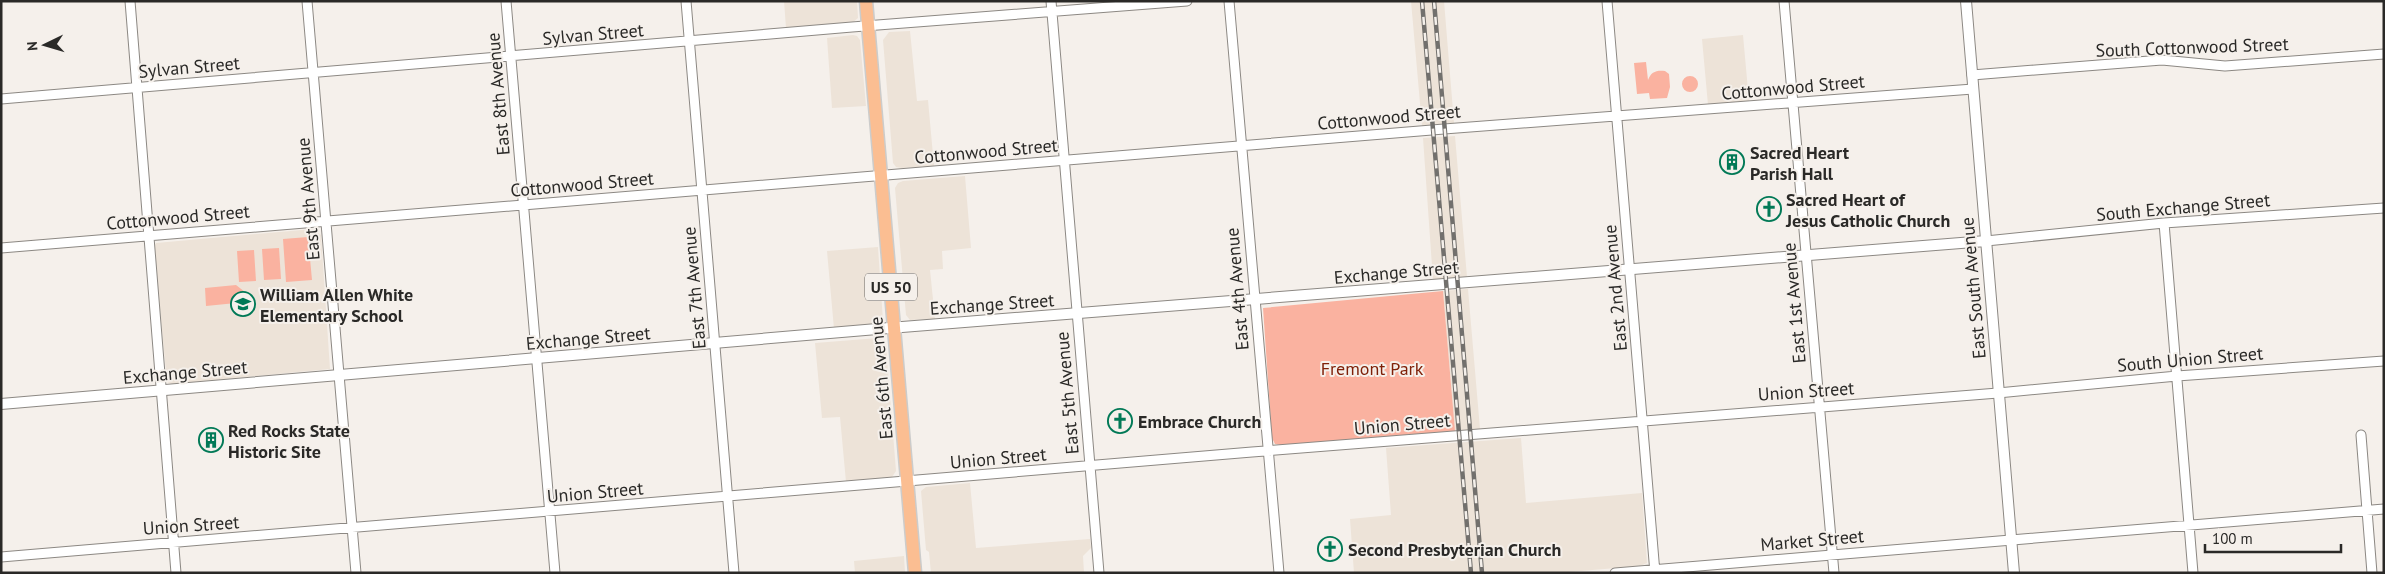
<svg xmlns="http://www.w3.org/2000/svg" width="2385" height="574" viewBox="0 0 2385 574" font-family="'PT Sans',sans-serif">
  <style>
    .built { fill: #ede3d8 }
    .green { fill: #fab2a0 }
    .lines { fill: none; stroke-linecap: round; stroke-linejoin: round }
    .minor-casing { stroke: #8c8883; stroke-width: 11 }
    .tertiary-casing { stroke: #8c8883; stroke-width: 12 }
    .primary-casing { stroke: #cccccb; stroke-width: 15 }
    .minor { stroke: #fff; stroke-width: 9 }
    .tertiary { stroke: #fff; stroke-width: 10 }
    .primary { stroke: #fbbe92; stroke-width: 12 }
    .rail-casing { stroke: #72706d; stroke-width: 4.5 }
    .rail { stroke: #f5f0eb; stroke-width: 2.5; stroke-dasharray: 8; stroke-linecap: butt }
    .labels { text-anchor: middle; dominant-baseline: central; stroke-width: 4; stroke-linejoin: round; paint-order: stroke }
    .shield { fill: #f5f0eb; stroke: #676562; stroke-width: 1 }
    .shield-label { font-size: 16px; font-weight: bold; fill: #2a2927 }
    .street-label { font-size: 18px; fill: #2a2927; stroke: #f5f0eb }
    .poi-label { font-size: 18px; font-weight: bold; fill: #2a2927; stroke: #f5f0eb; text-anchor: start }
    .park-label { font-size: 18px; fill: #7f2008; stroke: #f5f0eb }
  </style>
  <rect width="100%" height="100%" fill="#f5f0eb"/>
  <path class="built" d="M784 1H857L858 18 852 23 786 28Z
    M1411 1H1444L1454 123 1422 126Z
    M910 31 917 101 928 100 934 166 902 168 896 167 893 163 883 40 889 32Z
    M853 35 857 36 860 40 866 106 832 108 827 38Z
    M1743 35 1749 101 1708 105 1702 39Z
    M1455 136 1467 277 1433 280 1423 138Z
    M965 176 971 248 942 251 943 269 930 270 935 319 910 320 906 315 895 188 898 183 903 181Z
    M313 229 321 235 330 369 172 384 167 382 154 247 156 243Z
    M878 247 883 321 878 324 834 329 827 251Z
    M1468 289 1480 429 1455 431 1443 291Z
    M878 338 883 340 886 346 896 471 892 477 888 478 846 482 840 417 822 418 815 343Z
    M1521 438 1526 503 1642 493 1647 563 1640 566 1557 573H1354L1350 519 1391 515 1386 448Z
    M970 483 976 548 1090 539 1091 548 1083 556 1084 573H931L929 552 926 550 921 491 926 487Z
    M904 556 905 573H855L854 561Z"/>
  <path class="green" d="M1646 62 1648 80C1651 72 1656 70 1665 71L1669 74 1670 87 1667 98 1650 99 1649 93 1637 94 1634 63Z
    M1682 84a8 8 0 1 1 16 0a8 8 0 1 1-16 0Z
    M308 237 312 280 286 282 283 239Z
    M279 248 281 279 264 280 262 249Z
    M254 250 256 281 239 282 237 251Z
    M236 285 245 292 246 302 206 306 205 288Z
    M1443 291 1455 431 1281 445 1275 444 1272 438 1263 308Z"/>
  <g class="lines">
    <defs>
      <path id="minor" d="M130 1 176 573
        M307 1 356 573
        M506 1 555 573
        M686 1 734 573
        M1051 1 1099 573
        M1229 1 1279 573
        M1607 1 1655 573
        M1784 1 1834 573
        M1972 75 2162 60 2225 66 2384 54
        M1 99 852 27 1187 1
        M2164 223 2193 573
        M1986 241 2164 223 2384 208
        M1 248 1444 129 1973 89
        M2361 435 2372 573
        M1 557 1252 452 1998 393 2177 376 2384 361
        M1615 573 2384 509"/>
      <path id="tertiary" d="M1966 1 2014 573
        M1 404 877 329 1986 241"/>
      <path id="primary" d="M866 1 915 573"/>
    </defs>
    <use href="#minor" class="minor-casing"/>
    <use href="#tertiary" class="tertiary-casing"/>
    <use href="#primary" class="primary-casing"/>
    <use href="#minor" class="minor"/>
    <use href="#tertiary" class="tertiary"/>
    <use href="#primary" class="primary"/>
    <defs>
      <path id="rail" d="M1422 1 1471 573
        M1434 1 1482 573"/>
    </defs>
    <use href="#rail" class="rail-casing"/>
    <use href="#rail" class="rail"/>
  </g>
  <defs>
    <symbol id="building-ring" viewBox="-11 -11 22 22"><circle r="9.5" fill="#f5f0eb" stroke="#017956" stroke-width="1.5"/><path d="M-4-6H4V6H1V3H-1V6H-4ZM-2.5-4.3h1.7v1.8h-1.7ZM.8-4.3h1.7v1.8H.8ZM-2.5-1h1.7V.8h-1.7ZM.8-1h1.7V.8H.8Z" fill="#017956"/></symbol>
    <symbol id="church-ring" viewBox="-11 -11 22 22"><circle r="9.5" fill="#f5f0eb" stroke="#017956" stroke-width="1.5"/><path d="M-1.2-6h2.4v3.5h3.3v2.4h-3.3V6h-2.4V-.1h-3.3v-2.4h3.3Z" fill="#017956"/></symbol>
    <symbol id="school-ring" viewBox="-11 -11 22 22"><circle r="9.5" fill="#f5f0eb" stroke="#017956" stroke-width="1.5"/><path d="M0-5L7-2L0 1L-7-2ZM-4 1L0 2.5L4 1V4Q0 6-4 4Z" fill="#017956"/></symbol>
  </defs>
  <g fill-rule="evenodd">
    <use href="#building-ring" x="1718" y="148" width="28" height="28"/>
    <use href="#church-ring" x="1755" y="195" width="28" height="28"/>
    <use href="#school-ring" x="229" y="290" width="28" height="28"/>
    <use href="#church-ring" x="1106" y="407" width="28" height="28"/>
    <use href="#building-ring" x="197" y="426" width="28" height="28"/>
    <use href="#church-ring" x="1316" y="535" width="28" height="28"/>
  </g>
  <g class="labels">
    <rect class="shield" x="865" y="273.5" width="52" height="27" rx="4"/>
    <g class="shield-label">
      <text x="891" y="287">US 50</text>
    </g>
    <g class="street-label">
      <text transform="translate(593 34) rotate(-5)">Sylvan Street</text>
      <text transform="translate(2192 47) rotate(-2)">South Cottonwood Street</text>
      <text transform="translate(189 67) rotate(-5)">Sylvan Street</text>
      <text transform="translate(1793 87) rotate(-5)">Cottonwood Street</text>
      <text transform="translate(498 94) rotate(-95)">East 8th Avenue</text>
      <text transform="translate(1389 117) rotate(-5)">Cottonwood Street</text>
      <text transform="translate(986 151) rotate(-5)">Cottonwood Street</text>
      <text transform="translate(582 184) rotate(-5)">Cottonwood Street</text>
      <text transform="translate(308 199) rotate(-95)">East 9th Avenue</text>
      <text transform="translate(2183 207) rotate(-5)">South Exchange Street</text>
      <text transform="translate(178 217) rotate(-5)">Cottonwood Street</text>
      <text transform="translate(1396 272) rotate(-5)">Exchange Street</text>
      <text transform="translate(694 288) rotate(-95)">East 7th Avenue</text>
      <text transform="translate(1615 288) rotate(-95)">East 2nd Avenue</text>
      <text transform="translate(1973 288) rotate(-95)">East South Avenue</text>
      <text transform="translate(1237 289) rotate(-95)">East 4th Avenue</text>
      <text transform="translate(1794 303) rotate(-95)">East 1st Avenue</text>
      <text transform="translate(992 304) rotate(-4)">Exchange Street</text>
      <text transform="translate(588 338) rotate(-5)">Exchange Street</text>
      <text transform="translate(2190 359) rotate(-5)">South Union Street</text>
      <text transform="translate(185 372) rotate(-5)">Exchange Street</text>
      <text transform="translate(881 378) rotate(-95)">East 6th Avenue</text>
      <text transform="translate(1806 391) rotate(-4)">Union Street</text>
      <text transform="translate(1067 393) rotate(-95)">East 5th Avenue</text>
      <text transform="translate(1402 424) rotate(-5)">Union Street</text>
      <text transform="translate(998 458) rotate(-5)">Union Street</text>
      <text transform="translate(595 492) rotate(-5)">Union Street</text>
      <text transform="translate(191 525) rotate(-4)">Union Street</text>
      <text transform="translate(1812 540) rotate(-5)">Market Street</text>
    </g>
    <g class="poi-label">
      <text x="1750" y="152">Sacred Heart<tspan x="1750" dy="21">Parish Hall</tspan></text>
      <text x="1786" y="199">Sacred Heart of<tspan x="1786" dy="21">Jesus Catholic Church</tspan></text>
      <text x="260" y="294">William Allen White<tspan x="260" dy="21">Elementary School</tspan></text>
      <text x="1138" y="421">Embrace Church</text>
      <text x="228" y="430">Red Rocks State<tspan x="228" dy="21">Historic Site</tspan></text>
      <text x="1348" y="549">Second Presbyterian Church</text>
    </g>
    <g class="park-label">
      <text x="1372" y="368">Fremont Park</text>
    </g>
  </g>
  <rect width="2385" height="574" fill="none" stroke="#2a2927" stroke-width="5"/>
  <g transform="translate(45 45) rotate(265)" stroke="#f5f0eb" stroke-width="4" paint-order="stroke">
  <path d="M0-4L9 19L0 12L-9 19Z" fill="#2a2927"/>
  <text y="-8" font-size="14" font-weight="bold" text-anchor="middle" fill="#2a2927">N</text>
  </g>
  <path d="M2205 544v8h136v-8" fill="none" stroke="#2a2927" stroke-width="2.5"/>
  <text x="2212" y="544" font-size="15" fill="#2a2927" stroke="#f5f0eb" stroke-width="4" paint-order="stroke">100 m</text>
</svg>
